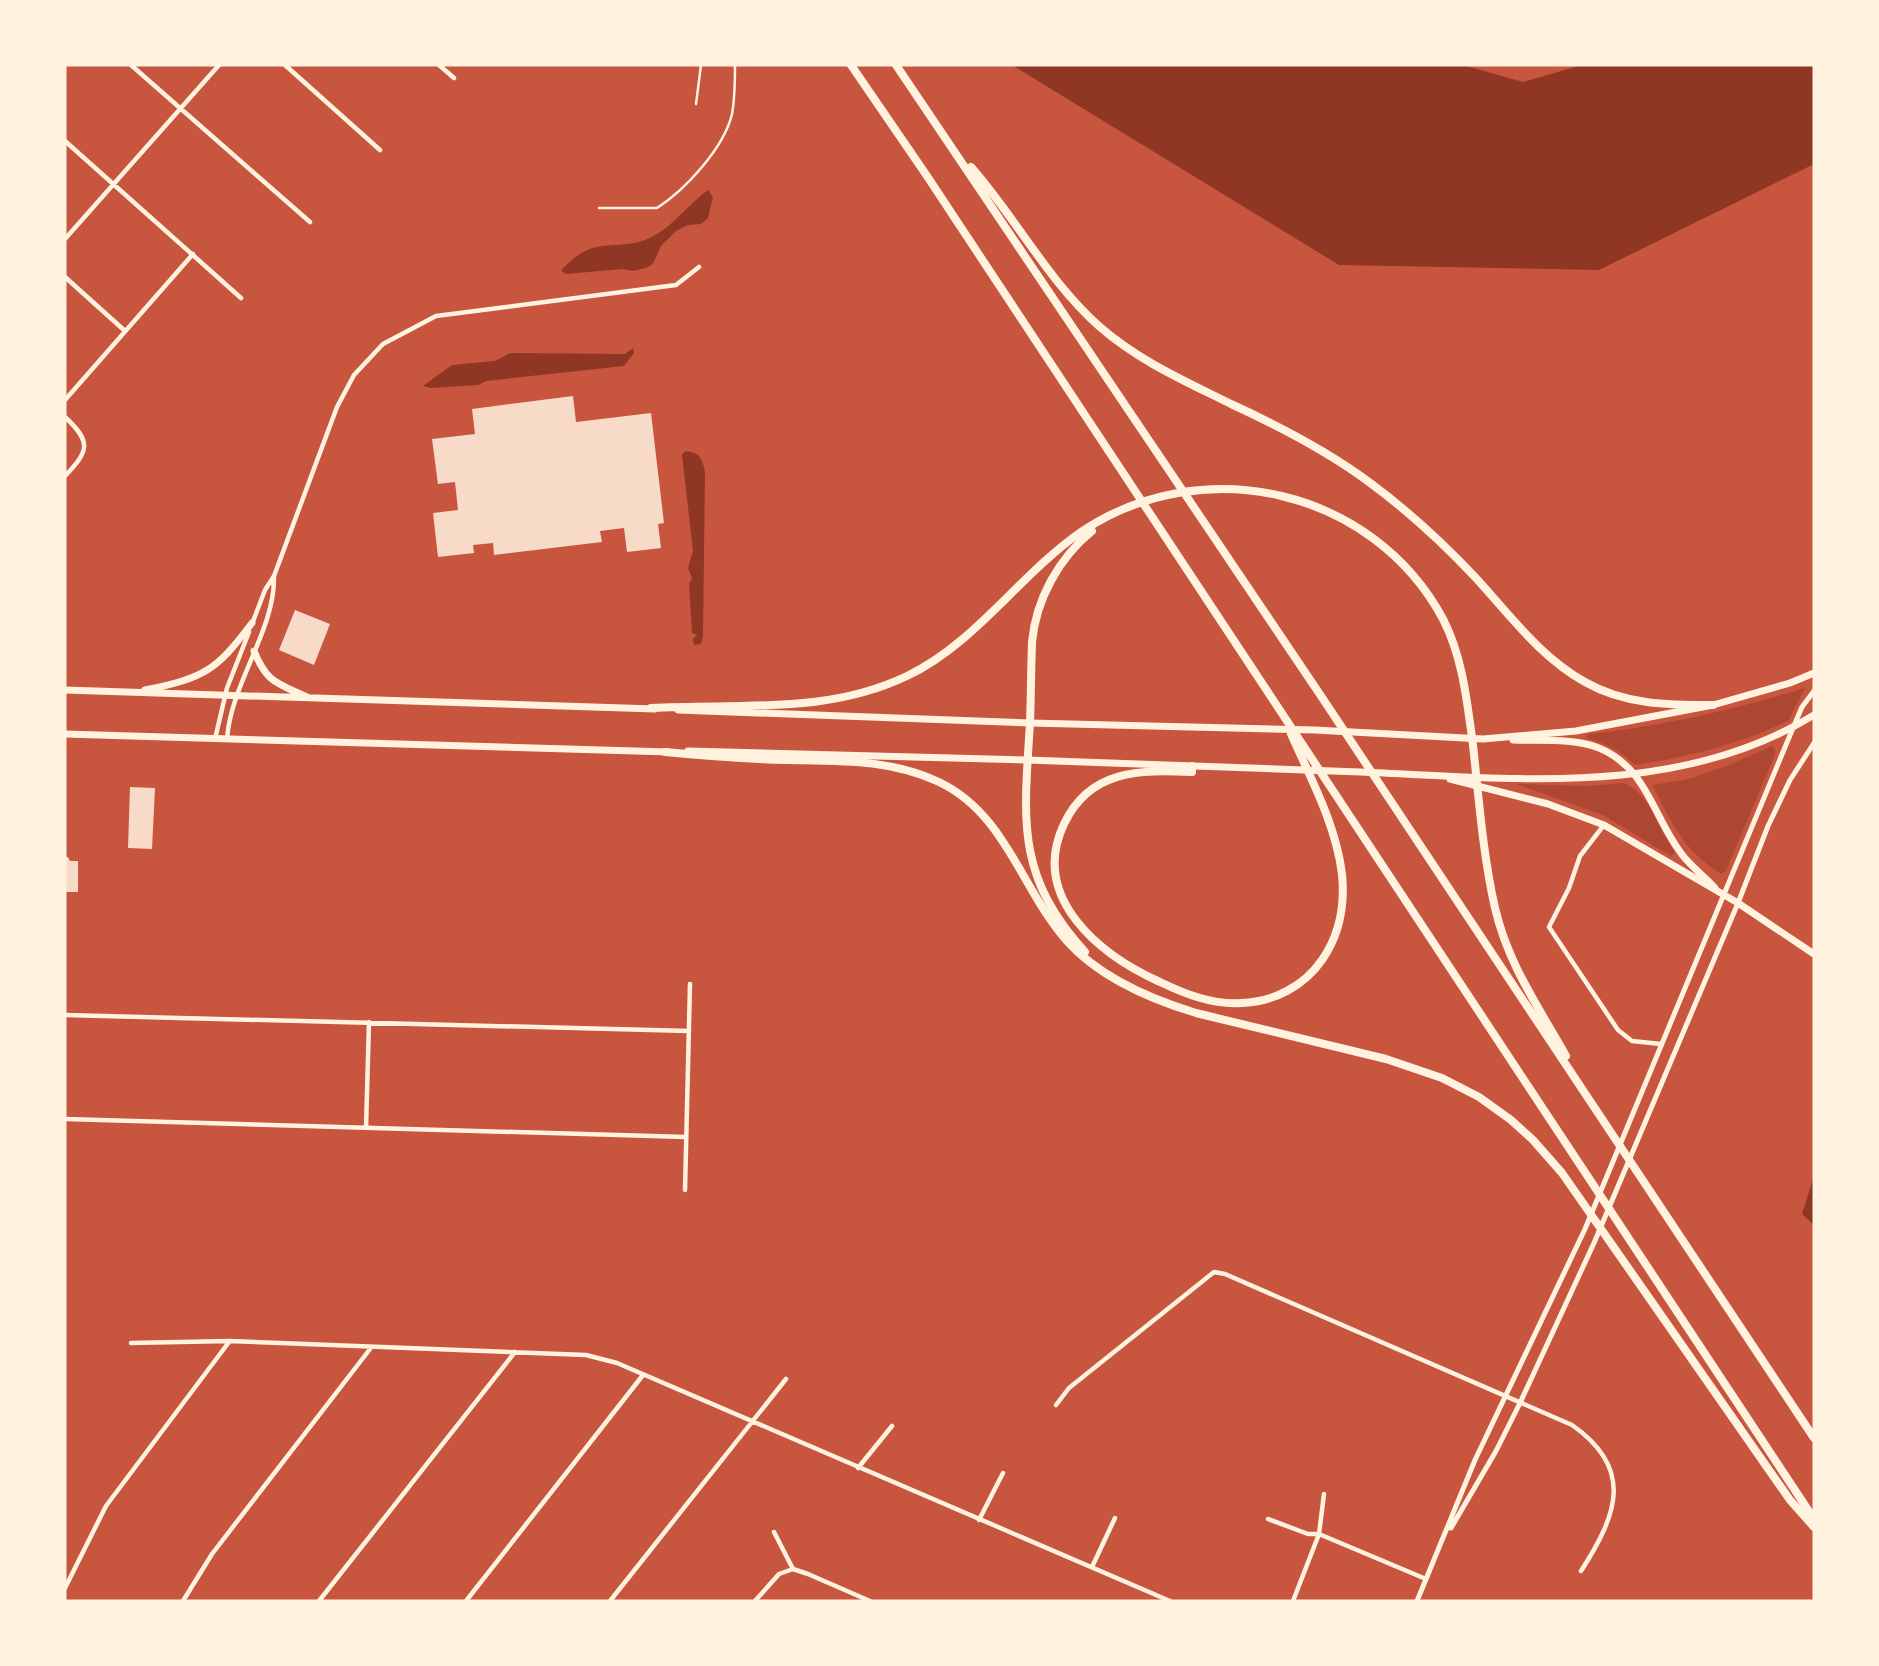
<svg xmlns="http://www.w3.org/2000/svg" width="1879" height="1666" viewBox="0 0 1879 1666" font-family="'DejaVu Sans',sans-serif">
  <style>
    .green { fill: #ae4732 }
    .water { fill: #8f3625 }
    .building { fill: #f7dbc8 }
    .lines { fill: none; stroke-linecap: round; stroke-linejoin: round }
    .service { stroke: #fff3e0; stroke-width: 2.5 }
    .minor { stroke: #fff3e0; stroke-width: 4.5 }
    .tertiary { stroke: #fff3e0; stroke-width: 5 }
    .primary { stroke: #fff3e0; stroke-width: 7 }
    .trunk { stroke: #fff3e0; stroke-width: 7 }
    .motorway { stroke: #fff3e0; stroke-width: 8 }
  </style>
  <rect width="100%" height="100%" fill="#c8553d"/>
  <path class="green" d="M1805 688 1788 721C1739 744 1688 757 1635 765 1621 751 1605 743 1586 738L1588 734C1663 726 1733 710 1805 688Z
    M1772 746 1775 749 1774 757 1726 871 1721 874C1681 848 1674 825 1652 785L1689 779 1729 765Z
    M1623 783C1650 792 1658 830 1675 852L1671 856 1603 815 1516 784 1588 786Z"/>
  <path class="water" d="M1012 65H1463L1523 82 1582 65H1814V164L1599 270 1339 265Z
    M708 190 713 197 708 218 701 224 688 225 676 231 661 246 653 264 646 268 633 271 623 269 566 274 561 271C568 262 584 249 596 247 613 244 628 246 645 240 671 230 686 206 708 190Z
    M633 348 634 353 624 366 486 381 479 385 431 388 423 386 452 365 495 361 510 353 625 354Z
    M685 451C700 453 702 457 705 472L703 637 701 644 694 645 693 639 697 635 692 633 689 584 692 578 688 568 693 551 682 455Z
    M1814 1176V1225L1802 1214Z"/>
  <path class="building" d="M573 396 576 422 651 413 664 523 658 524 661 548 627 552 624 528 600 531 602 542 494 555 493 543 473 545 474 553 438 557 433 513 458 510 455 482 438 484 432 439 475 434 472 409Z
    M295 610 330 624 314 665 279 650Z
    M130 787 155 788 152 849 128 848Z
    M65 857H68L70 861H78V892H65Z"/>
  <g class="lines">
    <path class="service" d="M696 104 701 65
      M599 208H657C685 190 724 148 732 114 735 98 735 81 735 65"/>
    <path class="minor" d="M131 65 310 222
      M285 65 380 150
      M439 65 454 78
      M65 141 241 298
      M65 239 219 65
      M65 277 125 331
      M65 400 193 254
      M65 417C92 442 89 451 65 476
      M252 624 265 590 274 576 337 407 354 375 383 344 436 316 676 285 699 267
      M215 739 227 688 249 632
      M227 739C231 683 275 630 274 577
      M1604 825 1580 856 1569 888 1549 927 1618 1030 1632 1041 1661 1044
      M65 1015 689 1031
      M65 1119 686 1137
      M366 1128 369 1022
      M685 1190 690 984
      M131 1343 229 1341 586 1355 617 1363 1170 1601
      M1056 1405 1069 1388 1214 1272 1225 1274 1572 1425C1635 1469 1617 1515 1581 1571
      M858 1468 892 1426
      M1268 1519 1308 1534H1319L1426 1579
      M979 1520 1003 1473
      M774 1532 793 1569 808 1574 870 1601
      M1092 1567 1115 1518
      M65 1588 106 1506 229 1342
      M183 1601 212 1554 370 1349
      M319 1601 515 1352
      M466 1601 643 1375
      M610 1601 786 1379
      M755 1601 779 1574 793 1569
      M1293 1601 1319 1534 1324 1494"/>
    <path class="tertiary" d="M1451 1528 1496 1451 1520 1403 1594 1243 1738 903 1768 826 1790 780 1814 743
      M1417 1601 1475 1460 1585 1229 1793 728 1802 707 1814 691"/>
    <path class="primary" d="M1030 723 1315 730 1483 739 1576 731 1713 705 1790 683 1814 673
      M1513 740C1540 741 1574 738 1599 748 1649 769 1653 819 1684 857 1693 868 1705 877 1715 888
      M1027 760C1138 764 1249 768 1360 772 1514 778 1676 799 1814 715
      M1450 779 1548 804 1604 825 1738 903 1814 954"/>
    <path class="trunk" d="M254 651C267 683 277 683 307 697
      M65 690 655 709
      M145 690C204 678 216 671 252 623
      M678 710 1030 723
      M65 734 669 752
      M688 751 1027 760"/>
    <path class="motorway" d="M851 65 927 176 1814 1519
      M896 65 1321 696 1814 1438
      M971 167C1016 218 1048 281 1100 327 1139 361 1185 381 1231 404 1279 426 1326 450 1369 482 1407 510 1442 542 1475 577 1509 614 1540 657 1585 682 1625 705 1669 705 1713 705
      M651 708C738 703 826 715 907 676 976 643 1019 575 1081 532 1203 450 1373 489 1443 619 1463 658 1467 702 1473 745 1479 800 1483 855 1495 908 1508 964 1538 1006 1566 1056
      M665 752C706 756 746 759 787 760 840 761 890 759 939 782 1006 814 1021 889 1067 941 1100 978 1150 999 1196 1013L1386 1059 1442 1078 1479 1097 1511 1120 1533 1140 1562 1173 1790 1500 1814 1527
      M1192 766V772C1140 770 1090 769 1064 824 1029 898 1100 955 1160 982 1185 994 1213 1005 1241 1003 1274 1002 1304 986 1322 960 1340 934 1345 904 1342 874 1336 825 1311 779 1291 734
      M1085 952C1015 875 1024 819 1030 723 1031 696 1031 669 1032 642 1036 599 1059 558 1092 531"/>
  </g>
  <rect width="1879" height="1666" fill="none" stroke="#fff3e0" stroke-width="133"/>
</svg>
